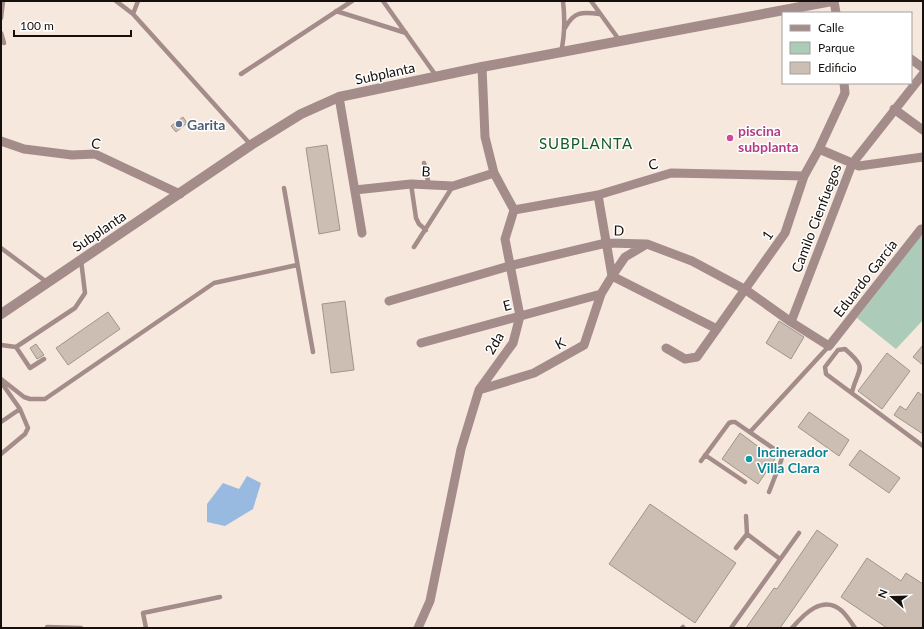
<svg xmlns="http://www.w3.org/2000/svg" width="924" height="629" viewBox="0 0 924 629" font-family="Lato,sans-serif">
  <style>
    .green { fill: #accbb8 }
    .water { fill: #99bae0 }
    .building { fill: #ccbeb3; stroke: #a19489 }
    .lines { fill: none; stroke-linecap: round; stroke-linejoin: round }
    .service { stroke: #a48c8b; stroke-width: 4.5 }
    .minor { stroke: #a48c8b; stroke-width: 9 }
    .tertiary { stroke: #a48c8b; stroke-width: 10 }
    .service-dot { fill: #5c6f8a; stroke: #fff; stroke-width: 1.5 }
    .hotel-dot { fill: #d1479c; stroke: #fff; stroke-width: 1.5 }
    .culture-dot { fill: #0f9aa8; stroke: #fff; stroke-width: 1.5 }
    .labels { text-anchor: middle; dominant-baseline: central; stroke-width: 3; stroke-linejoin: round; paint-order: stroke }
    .street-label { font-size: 14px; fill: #15100c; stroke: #fff }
    .service-label { font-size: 14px; font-weight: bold; fill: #4e5e75; stroke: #fff; text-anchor: start }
    .hotel-label { font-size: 14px; font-weight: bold; fill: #b23c85; stroke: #fff; text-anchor: start }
    .culture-label { font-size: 14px; font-weight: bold; fill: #0d838f; stroke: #fff; text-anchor: start }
    .neighbourhood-label { font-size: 15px; letter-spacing: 1px; fill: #15592b; stroke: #fff }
  </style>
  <rect width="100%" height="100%" fill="#f6e8dc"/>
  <path class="green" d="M923 235V320L896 349 857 318 920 237Z"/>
  <path class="water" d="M247 476 261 483 253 509 225 526 207 522V504L223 483 239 489Z"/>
  <path class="building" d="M183 117 187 123 176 132 171 126Z
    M327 145 340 230 319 234 306 148Z
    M345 301 354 370 331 373 322 304Z
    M108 312 120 329 68 365 56 348Z
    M779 321 804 337 791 359 766 343Z
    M36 344 44 355 37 359 30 348Z
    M923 345V365L913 357Z
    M887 353 910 371 882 409 858 391Z
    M918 392 923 396V434L894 415 900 406 906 410Z
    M809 412 849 440 839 456 798 427Z
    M740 433 775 459 758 484 722 459Z
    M860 450 900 478 889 493 849 465Z
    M650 504 736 563 695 623 609 564Z
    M817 530 838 545 780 628H746L774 588 777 589Z
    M867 558 901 581 906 573 923 584V628H887L841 597Z"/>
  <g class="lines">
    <path class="service" d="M116 1 133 14 251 145
      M383 1 437 77
      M591 1 620 41
      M336 11 406 33
      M133 14 138 1
      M1 18 3 1
      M565 28C574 11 582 12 600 14
      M1 33 4 43
      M561 52C565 35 565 19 563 1
      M241 74 352 1
      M424 163 429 185
      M411 184 416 218 419 224 426 230
      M284 188 313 352
      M414 247 453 186
      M1 248 48 283
      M1 345 16 347 75 308 85 293 81 260
      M16 347 30 368 44 359
      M1 379 24 397 30 399H45L214 283 297 265
      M1 382 20 409 28 428 25 434 1 454
      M852 392C858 367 869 370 845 349L838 350 825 367 826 374 923 446
      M1 422 20 409
      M750 432 829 346
      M705 455 745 482
      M701 461 729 423 732 422H735L780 453 782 456 781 461 769 492
      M747 534 780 559
      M736 548 747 534 746 516
      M47 627 81 628
      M146 628 143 613 220 597
      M682 628 683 627
      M731 628 799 533
      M792 628C804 614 823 594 842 611 847 616 851 622 855 628"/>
    <path class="minor" d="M834 1 836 13
      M911 59 923 68
      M339 97 362 233
      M894 109 923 130
      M1 141 24 149 72 155 95 154 180 194
      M819 149 859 166 923 157
      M355 190 411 184 453 186 494 173
      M598 195 612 276 717 329
      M514 210 598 195 671 173 804 176
      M389 301 509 266 606 243 647 244 692 261 746 290 791 322 829 346 921 229H923
      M791 322 852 164 923 74
      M421 343 601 294
      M666 348 685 359 697 357 785 233 804 176 819 149 845 93 844 83
      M479 390 534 373 584 345 601 294 612 276 625 257 647 244
      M418 628 430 601 461 449 479 390 513 343 520 316 505 239 514 210 494 173 485 137 482 67"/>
    <path class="tertiary" d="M1 314 251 145 301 114 339 97 482 67 832 1"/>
  </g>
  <circle class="service-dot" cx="179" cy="124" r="4"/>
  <circle class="hotel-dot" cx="730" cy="138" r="4"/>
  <circle class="culture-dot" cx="749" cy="459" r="4"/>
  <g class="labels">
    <g class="street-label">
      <text transform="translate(385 73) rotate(-12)">Subplanta</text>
      <text transform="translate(96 143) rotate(9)">C</text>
      <text transform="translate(653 164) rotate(-16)">C</text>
      <text transform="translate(426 171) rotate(3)">B</text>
      <text transform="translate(816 218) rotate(-69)">Camilo Cienfuegos</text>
      <text transform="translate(619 230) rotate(1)">D</text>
      <text transform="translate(99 231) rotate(-34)">Subplanta</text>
      <text transform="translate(767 235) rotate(-55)">1</text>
      <text transform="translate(865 278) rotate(-52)">Eduardo García</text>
      <text transform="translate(507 305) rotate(-15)">E</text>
      <text transform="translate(494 343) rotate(-59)">2da</text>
      <text transform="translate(560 343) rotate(-29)">K</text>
    </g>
    <g class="service-label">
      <text x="187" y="124">Garita</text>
    </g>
    <g class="hotel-label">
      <text x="738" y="130">piscina<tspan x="738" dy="16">subplanta</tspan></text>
    </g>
    <g class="culture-label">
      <text x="757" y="451">Incinerador<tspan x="757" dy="16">Villa Clara</tspan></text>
    </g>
    <g class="neighbourhood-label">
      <text x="586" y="143">SUBPLANTA</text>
    </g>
  </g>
  <rect width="924" height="629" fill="none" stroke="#15100c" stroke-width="4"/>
  <rect x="782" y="12" width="130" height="72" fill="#ffffff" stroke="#a19f9e"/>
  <rect x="790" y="25" width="20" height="6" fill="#a48c8b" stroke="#a19f9e"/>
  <text x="818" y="32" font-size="12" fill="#15100c">Calle</text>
  <rect x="790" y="42" width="20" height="12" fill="#accbb8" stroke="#a19f9e"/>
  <text x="818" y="52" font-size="12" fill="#15100c">Parque</text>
  <rect x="790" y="62" width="20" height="12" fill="#ccbeb3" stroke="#a19f9e"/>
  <text x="818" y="72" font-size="12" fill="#15100c">Edificio</text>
  <g transform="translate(892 597) rotate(290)" stroke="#ffffff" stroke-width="3" paint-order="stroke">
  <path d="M0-3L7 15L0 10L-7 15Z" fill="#15100c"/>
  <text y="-6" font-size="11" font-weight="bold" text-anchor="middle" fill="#15100c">N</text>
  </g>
  <path d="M14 30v6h117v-6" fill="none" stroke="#15100c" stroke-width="2"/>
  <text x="20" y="30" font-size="12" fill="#15100c" stroke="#ffffff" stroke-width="3" paint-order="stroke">100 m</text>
</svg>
